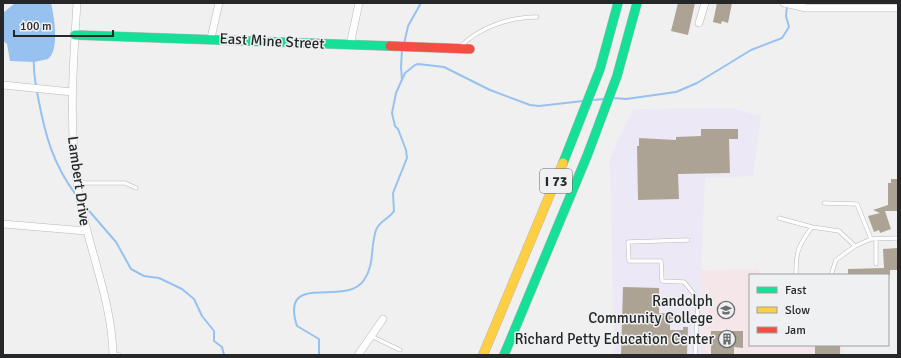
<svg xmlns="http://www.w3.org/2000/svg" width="901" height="358" viewBox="0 0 901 358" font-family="Signika,sans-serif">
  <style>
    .industrial { fill: #ece8f5 }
    .education { fill: #f5e6e9 }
    .water { fill: #97c2ef }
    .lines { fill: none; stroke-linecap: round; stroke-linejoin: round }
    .stream { stroke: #97c2ef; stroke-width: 2 }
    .building { fill: #ada394 }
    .lane-casing { stroke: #b9b9ba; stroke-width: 4.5 }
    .street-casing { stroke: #b9b9ba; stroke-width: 8 }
    .fast-casing { stroke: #b9b9ba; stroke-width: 10 }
    .slow-casing { stroke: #b9b9ba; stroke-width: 10 }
    .jam-casing { stroke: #b9b9ba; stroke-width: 10 }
    .lane { stroke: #fdfdfd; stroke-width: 3.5 }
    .street { stroke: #fdfdfd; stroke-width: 7 }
    .fast { stroke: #16e098; stroke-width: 9 }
    .slow { stroke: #ffcf43; stroke-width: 9 }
    .jam { stroke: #f24e42; stroke-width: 9 }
    .labels { text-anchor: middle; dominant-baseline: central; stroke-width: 3; stroke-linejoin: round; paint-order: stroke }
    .shield { fill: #eff0f2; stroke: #626365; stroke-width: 1 }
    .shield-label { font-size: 14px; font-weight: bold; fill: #262728 }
    .street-label { font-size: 15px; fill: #262728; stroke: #eff0f2 }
    .poi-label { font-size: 15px; fill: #262728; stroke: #eff0f2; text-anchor: end }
  </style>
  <rect width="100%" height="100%" fill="#f0f0f1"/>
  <path class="industrial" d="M730 108 761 116 753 176 705 178 701 270 703 355H614L610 158 633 109Z"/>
  <path class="education" d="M759 269V275H750V345H843L842 355H703L701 270Z"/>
  <path class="water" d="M15 3H51C54 16 60 50 48 59L34 62 10 61 7 44 3 41V13Z"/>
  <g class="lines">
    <path class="stream" d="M404 44 408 26 421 3
      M402 50 401 67 402 80
      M34 60C33 73 36 85 38 97 45 135 53 164 76 195
      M613 98 626 99 676 92 697 83 751 50 782 38 789 27 786 16 787 6
      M594 100 603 99
      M84 205 116 242 131 269 144 276 159 278 182 289 194 299 202 316 214 331V341L222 347 224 355
      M319 355V339L297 326C279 270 346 308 364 280 375 264 370 248 376 230 379 221 389 219 394 211L393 193 407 158 406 150 398 129 395 126 392 113 396 93 405 73 415 65 418 64 444 67 490 90 530 105 539 106 583 101"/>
  </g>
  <path class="building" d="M678 3H695L688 35 671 31Z
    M717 3H732L728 23 722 21 721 24 713 22Z
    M701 129H738V139H729L730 173 678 174 679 199 638 200 637 146H639V138L676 140V137L701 136Z
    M891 179H898V211H885L891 229 880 233 879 230 874 232 868 216 880 213 873 210 888 205V183H891Z
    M898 248V270H890V275H848V269L884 268 883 249Z
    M623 287 659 288V313L677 314V319H670V330H683V327H688L687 355H621Z
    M711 331H743V348L734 347V355H711Z
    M815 345H840V355H815Z"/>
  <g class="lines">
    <defs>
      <path id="lane" d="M461 46C480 27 510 17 537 17
        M77 183H125L136 188
        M824 203 857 204 871 239
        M779 218 812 227 839 231 855 246
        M688 240 628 242 629 261H661L662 281 684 282 694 294 698 304 695 355
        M876 264V239
        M796 275C796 251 798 246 812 227
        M831 275 836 260 855 246 871 239 898 238
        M371 336 400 350
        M113 354 119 355"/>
      <path id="street" d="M77 3C73 67 68 131 79 195 88 248 112 300 113 355
        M784 3 806 8H898
        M699 23 705 3
        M211 38 219 3
        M350 45 359 3
        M3 85 72 92
        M3 224 86 231
        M358 355 383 319"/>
      <path id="fast" d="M75 35 390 46
        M563 163 600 69 618 3
        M504 355 587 156 617 76 637 3"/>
      <path id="slow" d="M483 355 563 163"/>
      <path id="jam" d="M390 46 470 49"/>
    </defs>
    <use href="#lane" class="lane-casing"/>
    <use href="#street" class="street-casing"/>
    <use href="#fast" class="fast-casing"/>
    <use href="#slow" class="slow-casing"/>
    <use href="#jam" class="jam-casing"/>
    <use href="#lane" class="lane"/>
    <use href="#street" class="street"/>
    <use href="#fast" class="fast"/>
    <use href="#slow" class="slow"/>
    <use href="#jam" class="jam"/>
  </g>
  <defs>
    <symbol id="university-ring" viewBox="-11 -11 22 22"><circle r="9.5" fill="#eff0f2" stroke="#6d6d6e" stroke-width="1.5"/><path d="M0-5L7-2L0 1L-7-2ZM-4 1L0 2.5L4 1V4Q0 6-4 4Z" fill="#6d6d6e"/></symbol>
    <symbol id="building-ring" viewBox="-11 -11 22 22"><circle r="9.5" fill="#eff0f2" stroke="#6d6d6e" stroke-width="1.5"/><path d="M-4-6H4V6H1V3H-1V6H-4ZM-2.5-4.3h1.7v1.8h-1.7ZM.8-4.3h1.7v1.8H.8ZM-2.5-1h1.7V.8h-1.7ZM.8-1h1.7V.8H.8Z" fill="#6d6d6e"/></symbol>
  </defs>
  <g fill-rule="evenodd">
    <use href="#university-ring" x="716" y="300" width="20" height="20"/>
    <use href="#building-ring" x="717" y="329" width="20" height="20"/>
  </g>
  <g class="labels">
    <rect class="shield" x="540" y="169" width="32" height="24" rx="3"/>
    <g class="shield-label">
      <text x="556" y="181">I 73</text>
    </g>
    <g class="street-label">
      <text transform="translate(272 41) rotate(3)">East Mine Street</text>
      <text transform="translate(79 181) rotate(82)">Lambert Drive</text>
    </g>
    <g class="poi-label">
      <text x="713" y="301">Randolph<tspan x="713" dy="17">Community College</tspan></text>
      <text x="714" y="339">Richard Petty Education Center</text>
    </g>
  </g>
  <rect width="901" height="358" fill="none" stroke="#262728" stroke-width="8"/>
  <rect x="749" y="274" width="140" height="72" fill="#eff0f2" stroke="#9fa0a1"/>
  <rect x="757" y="287" width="20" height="6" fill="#16e098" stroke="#9fa0a1"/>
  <text x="785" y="294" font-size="12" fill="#262728">Fast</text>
  <rect x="757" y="307" width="20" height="6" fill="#ffcf43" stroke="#9fa0a1"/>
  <text x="785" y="314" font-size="12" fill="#262728">Slow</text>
  <rect x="757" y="327" width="20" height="6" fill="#f24e42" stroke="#9fa0a1"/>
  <text x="785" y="334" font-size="12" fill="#262728">Jam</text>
  <path d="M14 30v6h99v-6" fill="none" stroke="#262728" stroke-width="2"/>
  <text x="20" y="30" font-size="12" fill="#262728" stroke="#eff0f2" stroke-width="3" paint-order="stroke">100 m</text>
</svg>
